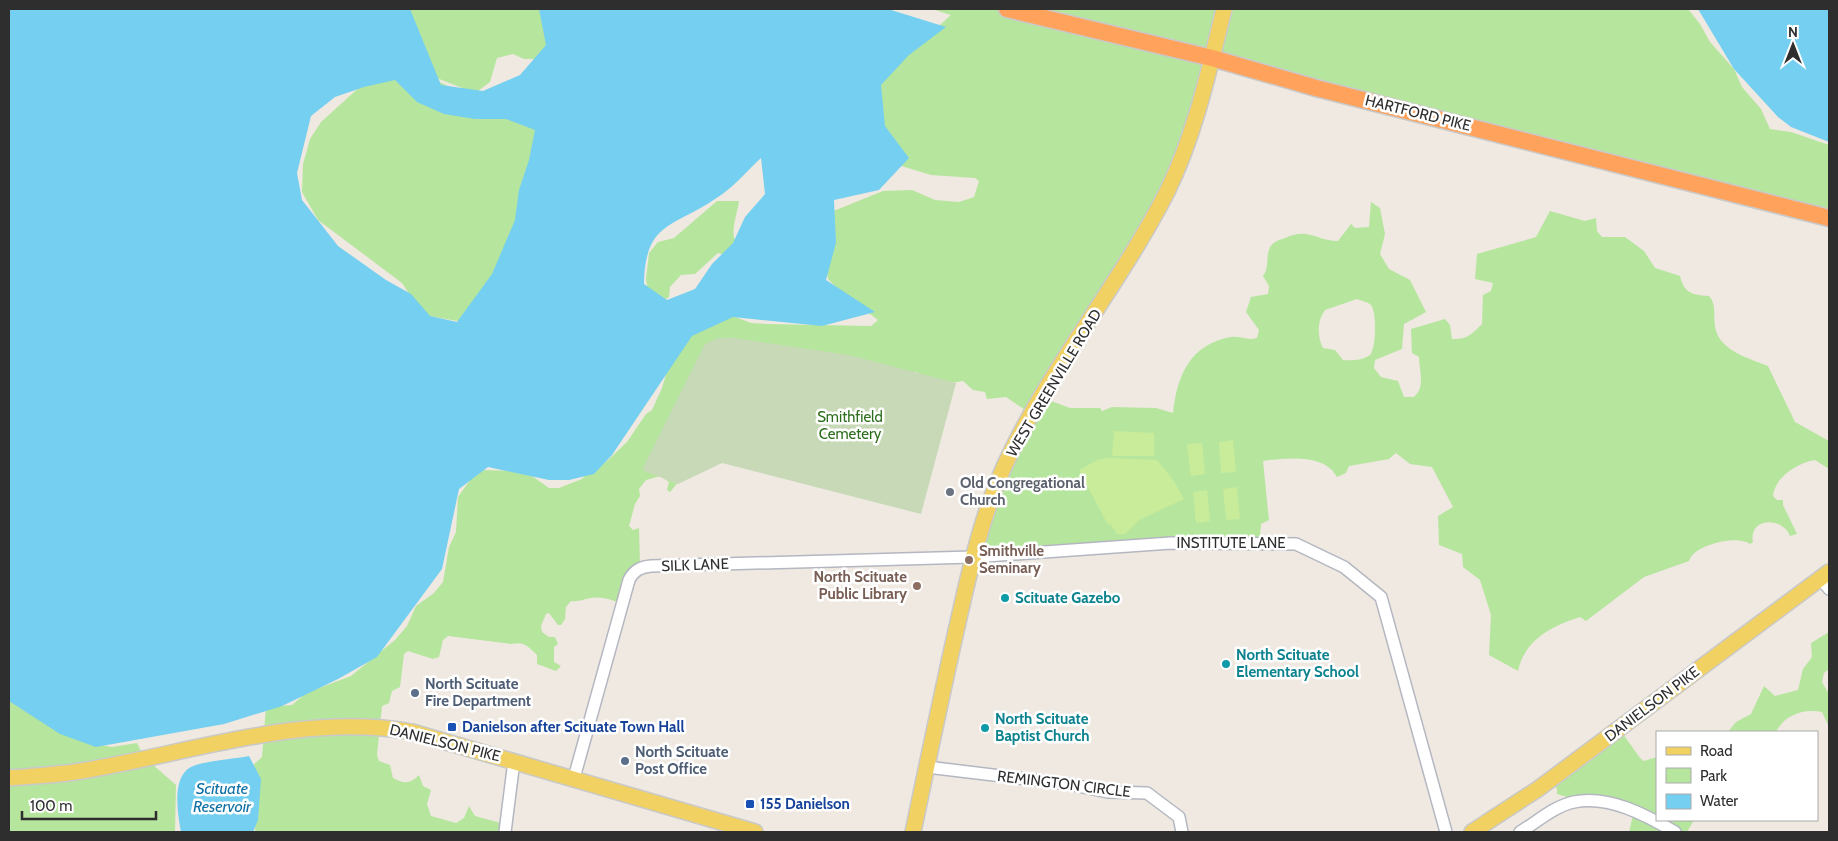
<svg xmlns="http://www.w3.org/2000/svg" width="1838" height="841" viewBox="0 0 1838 841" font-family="Cabin,sans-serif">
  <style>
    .green { fill: #b6e59e; fill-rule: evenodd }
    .cemetery { fill: #c8d9b8 }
    .pitch { fill: #c9ec9a }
    .water { fill: #75cff0; fill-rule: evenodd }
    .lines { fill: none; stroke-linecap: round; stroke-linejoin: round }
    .minor-casing { stroke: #b4b7c1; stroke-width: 14 }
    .major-casing { stroke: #c9c9c9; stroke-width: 18 }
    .highway-casing { stroke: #c9c9c9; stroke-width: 19 }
    .minor { stroke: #fff; stroke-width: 11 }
    .major { stroke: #f2d163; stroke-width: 15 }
    .highway { stroke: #ffa35c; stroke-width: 16 }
    .worship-dot { fill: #6b7280; stroke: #fff; stroke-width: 2 }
    .education-dot { fill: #8d6e63; stroke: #fff; stroke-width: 2 }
    .culture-dot { fill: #0f9aa8; stroke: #fff; stroke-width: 2 }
    .service-dot { fill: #5c6f8a; stroke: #fff; stroke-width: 2 }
    .transit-dot { fill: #1a4fb4; stroke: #fff; stroke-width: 2 }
    .labels { text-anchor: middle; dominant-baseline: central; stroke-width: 5; stroke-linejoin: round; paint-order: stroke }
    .street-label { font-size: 15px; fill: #2e2e2e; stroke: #fff }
    .park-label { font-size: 15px; fill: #2c6e1b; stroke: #fff }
    .worship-label { font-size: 15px; font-weight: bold; fill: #5b616d; stroke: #fff; text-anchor: start }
    .education-label { font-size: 15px; font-weight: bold; fill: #785e54; stroke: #fff; text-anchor: start }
    .culture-label { font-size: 15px; font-weight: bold; fill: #0d838f; stroke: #fff; text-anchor: start }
    .service-label { font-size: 15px; font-weight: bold; fill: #4e5e75; stroke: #fff; text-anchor: start }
    .transit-label { font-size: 15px; font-weight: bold; fill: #164399; stroke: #fff; text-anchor: start }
    .water-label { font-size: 16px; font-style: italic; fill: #0d6fa3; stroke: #fff }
  </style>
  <rect width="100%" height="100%" fill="#efe9e1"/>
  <path class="green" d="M405 9H574L551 59H524L513 54 497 58 490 82 475 93 434 77Z
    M932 9H1688L1700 24 1710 42 1734 69 1742 87 1761 109 1770 129 1791 132 1829 145V220L1212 62 1183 154 1043 398 1070 408H1100L1102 411 1112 407 1156 408 1173 413C1177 376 1190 344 1231 337 1241 336 1247 341 1257 338L1259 330 1246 312 1251 297 1268 294 1269 286 1263 276C1270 267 1265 254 1271 246 1274 241 1280 240 1285 238 1309 227 1316 241 1338 241L1351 224 1355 228 1369 227 1371 202 1380 208 1385 234 1380 254 1389 269 1410 280 1426 312 1404 324 1402 349 1375 360 1374 368 1381 377 1398 381 1404 397H1414C1426 386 1419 372 1419 357L1412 353 1411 329 1445 319 1450 325 1452 339C1467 340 1472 334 1482 324L1483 295 1491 291 1493 283 1475 279 1477 254 1536 237 1550 211 1585 221 1596 218 1597 231 1602 237H1625L1644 251 1655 268 1680 276C1684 293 1692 295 1709 296 1717 305 1713 315 1715 326 1718 350 1748 358 1768 366L1795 422 1829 441V469L1815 460C1797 463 1775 477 1773 496L1777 500H1783V505L1797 534 1790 536C1782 516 1748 518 1753 542L1750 544C1737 534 1693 545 1689 561L1644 577 1586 621 1580 617C1551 626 1525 640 1518 671L1489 655 1491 615 1480 580 1463 567 1462 554 1439 545 1438 516 1453 507 1432 467 1410 464 1396 453 1389 459 1349 466 1346 473 1337 477C1325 453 1285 458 1263 461L1269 520 1261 524 1259 546 1155 547 973 556 1031 414 1006 397 987 399 985 392 973 390 963 381C950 384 927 382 917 372L912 374 733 338 681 479 670 492 667 490 669 482 660 476 646 480 639 489 640 496 635 504 629 526 633 530 639 528 640 565 621 603C611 600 602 596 591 598 583 599 580 602 571 601L566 607 565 619 561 625H558L549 613 546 614 541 626 542 632 549 637H555L558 644 554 647V662L561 666 556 671 537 664V655C528 646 524 641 511 644L448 636 443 640 439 657 433 659 408 651 404 654 400 687 392 691 389 703 382 706 377 755 379 761 390 765 393 778C404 784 410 784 419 775L423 786 431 790 427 804 431 816 456 823 464 818 469 806 475 816 508 825 512 832H255L256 788 251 767 262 757 266 707 292 705 306 693 351 676 395 640 407 626 416 606 434 593 443 582 449 547 456 532 458 497 473 476 481 470 525 471 549 488H559L582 479 590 470 607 461 627 442 646 414 652 410 662 388 671 357 694 333 733 316 751 323 766 324 871 326 878 320 842 293 828 279 817 214 836 210 883 191 912 190 935 200 959 202 974 197 979 181 975 178 931 175 898 165 856 101 951 15ZM1357 299C1361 301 1368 302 1371 305 1377 312 1376 349 1370 355 1363 360 1352 361 1343 360L1335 350 1323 348C1317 336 1317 321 1325 310Z
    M390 74 429 77 448 86 545 111 522 229 463 322 423 315 402 283 318 220 302 192 303 164 310 139 321 122 363 84Z
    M717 201H739C737 215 732 225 734 238L739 242 728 256 718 253 695 274 681 275 670 287 669 297 663 301 649 299 646 279 649 253 658 242 674 238Z
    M1829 632V669L1824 673 1822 682 1829 694V727L1822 712C1804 708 1784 715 1776 732H1728L1736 722 1751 714 1764 686 1775 696 1798 690 1803 669 1812 657 1811 643Z
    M9 699 90 743 112 747 137 743 144 757 176 785 175 832H9Z
    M1623 734 1640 758 1644 761 1657 757V820H1694L1687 832H1629L1634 811 1568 802 1567 797 1557 794V789L1553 783Z"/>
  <path class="cemetery" d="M718 338H734L849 355 956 383 921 514 722 463 678 484 642 470 705 344Z"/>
  <path class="pitch" d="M1114 431 1154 433V456H1112Z
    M1233 440 1236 472 1221 473 1219 442Z
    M1202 443 1205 474 1191 476 1187 444Z
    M1108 458 1157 460 1174 481 1184 499 1139 520 1125 534H1117L1110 524 1108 525 1079 470 1097 460Z
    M1237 487 1240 519 1226 520 1223 489Z
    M1207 490 1210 521 1196 523 1193 492Z"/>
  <path class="water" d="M9 9H410L441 85 483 91 520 75 546 45 539 9H888L946 27 909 55 881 85 885 126 909 158 879 190 834 200 836 243 826 280 875 312 822 326 733 317 692 336 612 455 594 474 569 480H549L488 467 459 489 442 569 377 657 338 679 282 706 224 724 96 747 60 734 9 701ZM395 80 417 102 444 114 475 119H506L535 130 529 160 519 190 515 220 492 274 457 322 430 316 411 294 386 280 338 246 302 200 297 173 311 116 335 97 364 87ZM761 158 765 194 745 217 733 243 712 264 695 289 667 300 644 284C645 222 672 228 715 199 733 188 746 172 761 158Z
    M1698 9H1829V142L1791 127 1778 117 1734 69Z
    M249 756 261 779 258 820 253 832H181C178 815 171 777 191 767 202 761 235 759 249 756Z"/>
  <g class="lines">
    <defs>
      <path id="minor" d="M1821 579 1829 589
        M927 767 1068 784 1108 792 1147 793 1179 817 1182 832
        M574 778 629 580C634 570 641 567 651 566L972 557 1171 543 1296 544 1344 567 1381 597 1446 832
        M505 832 514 761
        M1520 832C1537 822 1554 806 1574 802 1609 795 1646 815 1675 832"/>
      <path id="major" d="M9 778C33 776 57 775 81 771 188 754 302 712 412 732L755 832
        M913 832C927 765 941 698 956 631 970 570 982 510 1011 452 1055 362 1121 282 1167 192 1195 135 1209 70 1224 9
        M1472 832 1538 789 1829 572"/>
      <path id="highway" d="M1007 9 1212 58 1316 88 1829 218"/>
    </defs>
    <use href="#minor" class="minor-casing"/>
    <use href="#major" class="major-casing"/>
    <use href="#highway" class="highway-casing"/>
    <use href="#minor" class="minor"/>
    <use href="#major" class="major"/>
    <use href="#highway" class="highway"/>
  </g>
  <circle class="worship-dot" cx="950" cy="492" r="5"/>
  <g class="education-dot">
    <circle cx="969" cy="560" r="5"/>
    <circle cx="917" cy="586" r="5"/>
  </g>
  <g class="culture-dot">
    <circle cx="1005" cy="598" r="5"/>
    <circle cx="1226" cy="664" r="5"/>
    <circle cx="985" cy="728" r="5"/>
  </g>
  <g class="service-dot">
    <circle cx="415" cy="693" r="5"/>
    <circle cx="625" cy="761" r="5"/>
  </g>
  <g class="transit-dot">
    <rect x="447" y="722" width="10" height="10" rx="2.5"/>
    <rect x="745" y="799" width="10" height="10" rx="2.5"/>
  </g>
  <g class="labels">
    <g class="street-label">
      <text transform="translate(1418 113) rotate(14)">HARTFORD PIKE</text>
      <text transform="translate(1054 383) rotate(-59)">WEST GREENVILLE ROAD</text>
      <text x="1231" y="543">INSTITUTE LANE</text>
      <text transform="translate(695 565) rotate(-2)">SILK LANE</text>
      <text transform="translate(1652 704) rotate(-37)">DANIELSON PIKE</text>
      <text transform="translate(445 743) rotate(14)">DANIELSON PIKE</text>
      <text transform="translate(1064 784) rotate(7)">REMINGTON CIRCLE</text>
    </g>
    <g class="park-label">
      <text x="850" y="417">Smithfield<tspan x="850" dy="17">Cemetery</tspan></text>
    </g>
    <g class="worship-label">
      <text x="960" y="483">Old Congregational<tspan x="960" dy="17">Church</tspan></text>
    </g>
    <g class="education-label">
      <text x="979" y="551">Smithville<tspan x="979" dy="17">Seminary</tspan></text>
      <text x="907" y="577" text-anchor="end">North Scituate<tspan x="907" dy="17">Public Library</tspan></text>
    </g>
    <g class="culture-label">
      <text x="1015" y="598">Scituate Gazebo</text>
      <text x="1236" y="655">North Scituate<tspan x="1236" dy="17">Elementary School</tspan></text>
      <text x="995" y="719">North Scituate<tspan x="995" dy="17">Baptist Church</tspan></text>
    </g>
    <g class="service-label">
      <text x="425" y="684">North Scituate<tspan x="425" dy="17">Fire Department</tspan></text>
      <text x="635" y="752">North Scituate<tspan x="635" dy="17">Post Office</tspan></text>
    </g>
    <g class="transit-label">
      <text x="462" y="727">Danielson after Scituate Town Hall</text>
      <text x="760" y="804">155 Danielson</text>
    </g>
    <g class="water-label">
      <text x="222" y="788">Scituate<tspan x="222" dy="18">Reservoir</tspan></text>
    </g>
  </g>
  <rect width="1838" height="841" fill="none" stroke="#2e2e2e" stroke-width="20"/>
  <rect x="1656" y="731" width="162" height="90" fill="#ffffff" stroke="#ababab"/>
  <rect x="1666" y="747" width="25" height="8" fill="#f2d163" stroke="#ababab"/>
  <text x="1700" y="756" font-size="15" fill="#2e2e2e">Road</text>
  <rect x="1666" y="768" width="25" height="15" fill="#b6e59e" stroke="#ababab"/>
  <text x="1700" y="781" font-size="15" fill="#2e2e2e">Park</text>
  <rect x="1666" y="794" width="25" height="15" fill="#75cff0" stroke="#ababab"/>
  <text x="1700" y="806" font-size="15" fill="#2e2e2e">Water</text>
  <g transform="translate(1793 45)" stroke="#ffffff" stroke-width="4" paint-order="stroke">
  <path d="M0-4L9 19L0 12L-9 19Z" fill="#2e2e2e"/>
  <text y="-8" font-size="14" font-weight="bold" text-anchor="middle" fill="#2e2e2e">N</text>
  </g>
  <path d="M22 811v8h134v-8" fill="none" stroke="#2e2e2e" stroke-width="2.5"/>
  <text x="30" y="811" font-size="15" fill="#2e2e2e" stroke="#ffffff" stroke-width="4" paint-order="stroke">100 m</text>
</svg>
